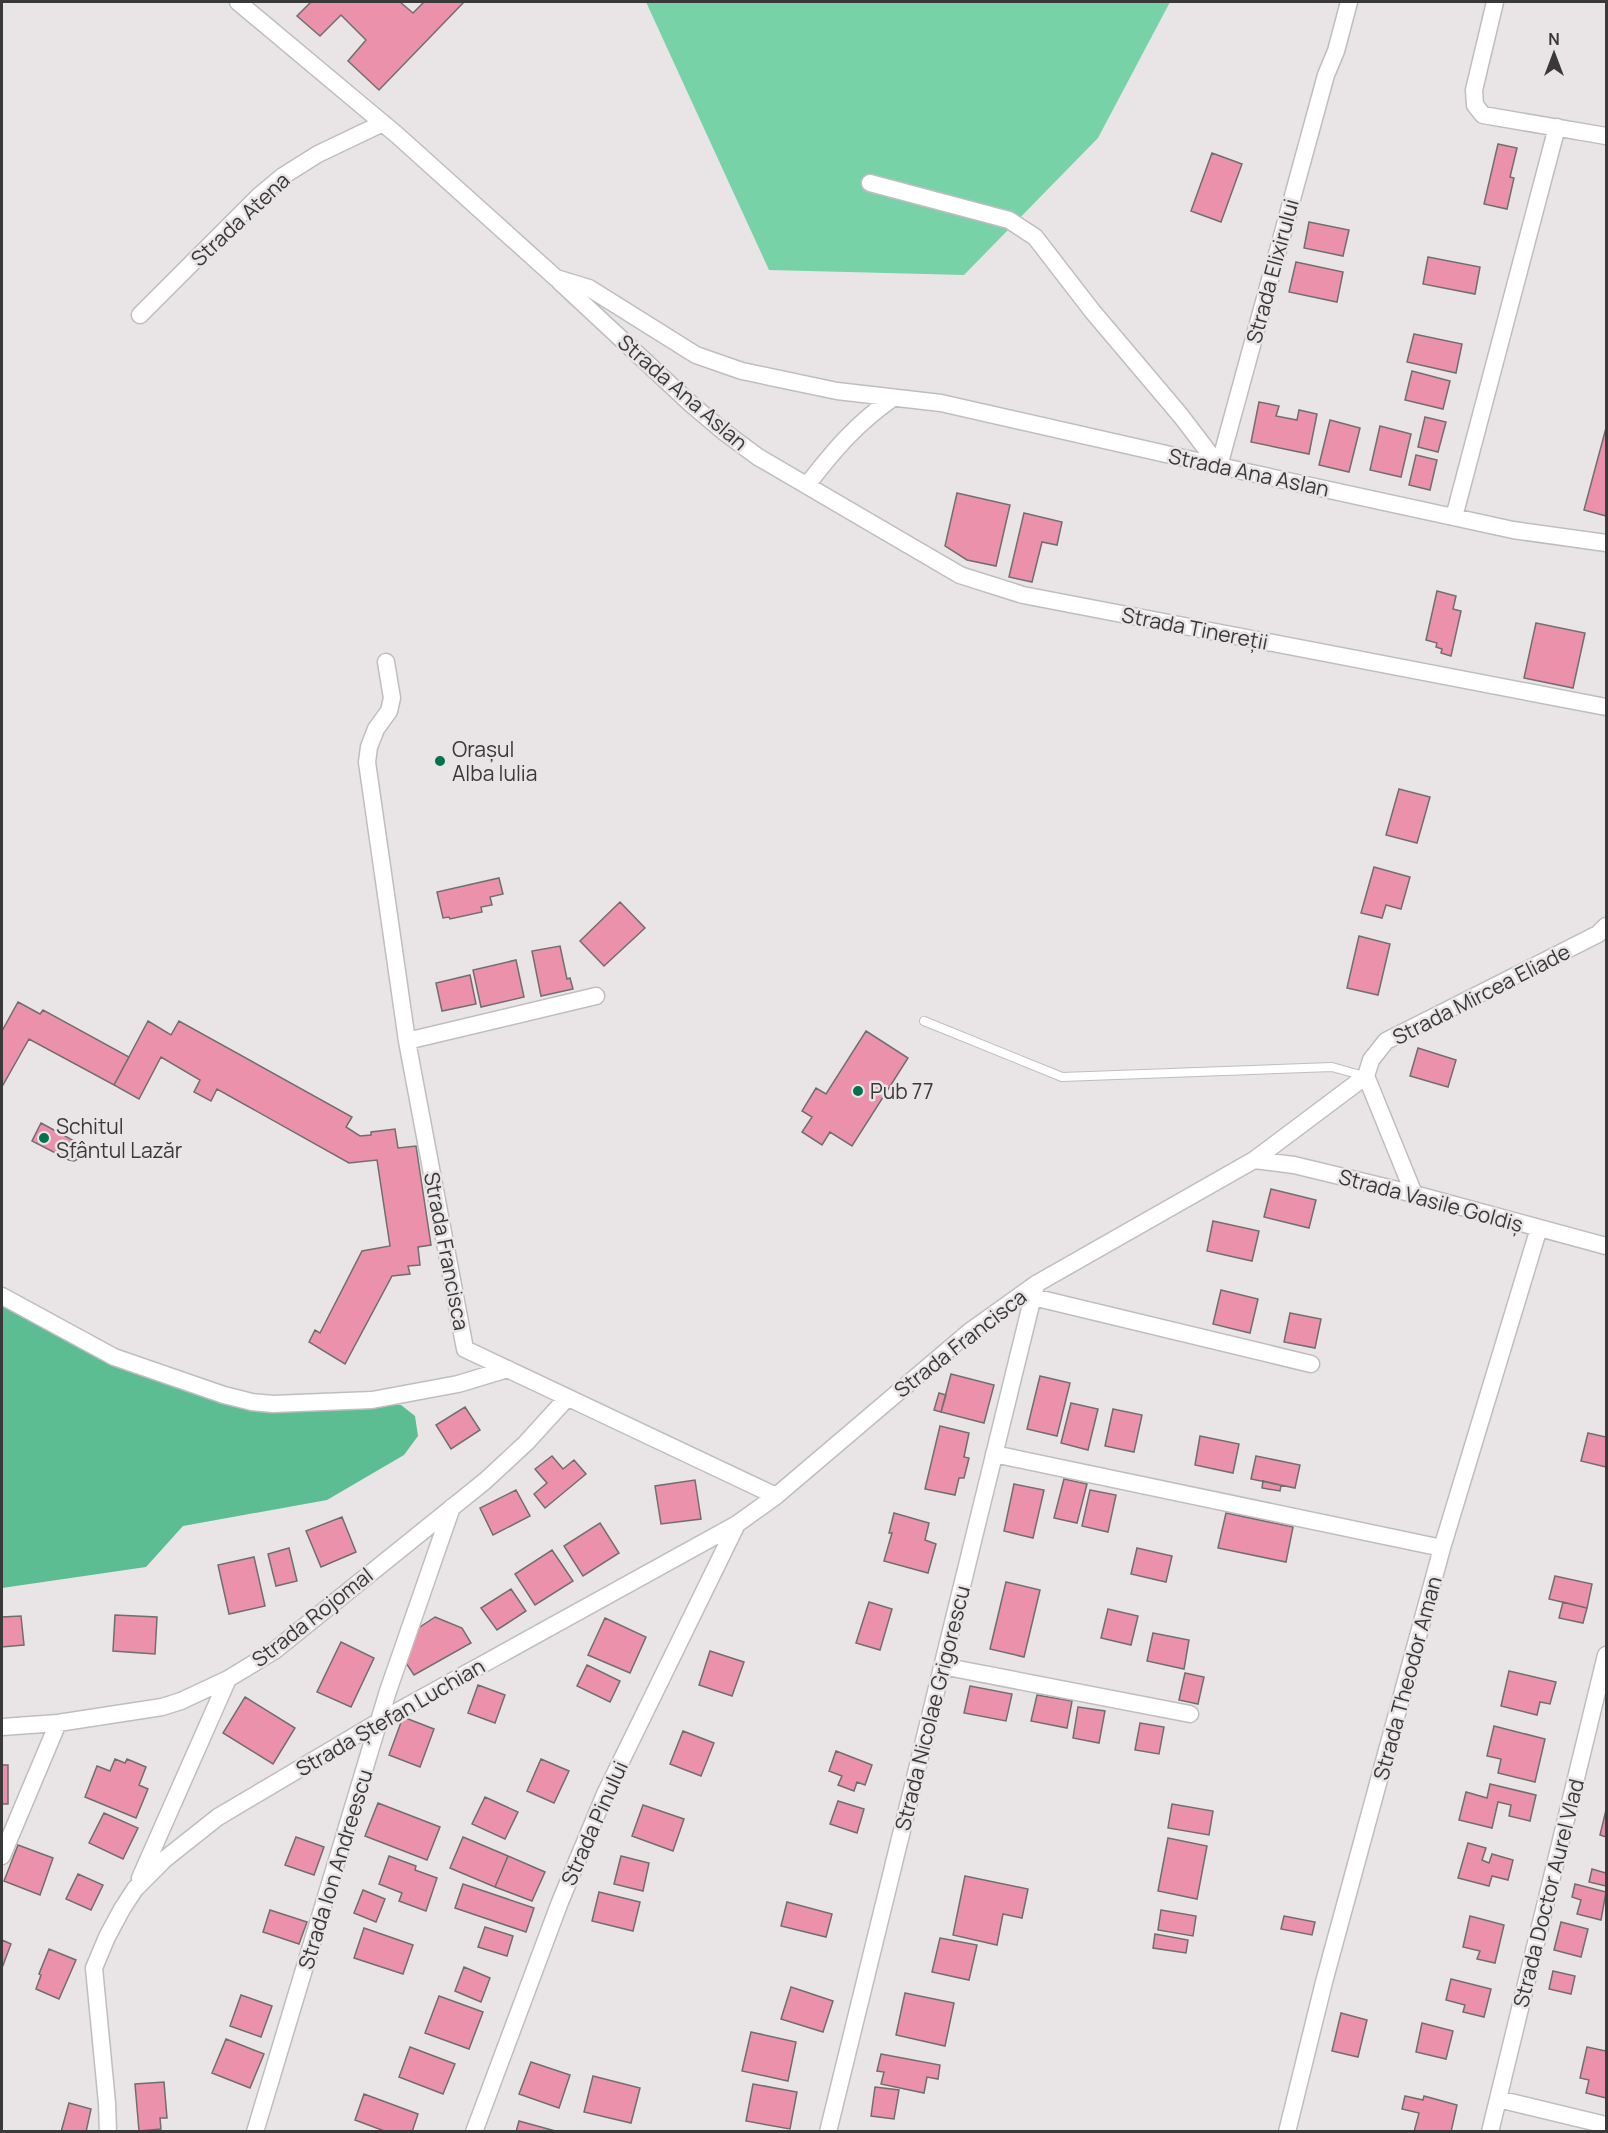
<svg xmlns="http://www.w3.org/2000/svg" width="1608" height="2133" viewBox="0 0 1608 2133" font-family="Manrope,sans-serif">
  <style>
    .green { fill: #78d2a8 }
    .forest { fill: #5cbd92 }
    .building { fill: #eb91ac; stroke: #716e6f; stroke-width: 1.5 }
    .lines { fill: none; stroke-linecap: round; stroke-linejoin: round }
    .lane-casing { stroke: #c0bdbe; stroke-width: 10 }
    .street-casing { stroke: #c0bdbe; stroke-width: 19 }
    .lane { stroke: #fff; stroke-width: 8 }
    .street { stroke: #fff; stroke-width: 16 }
    .poi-dot { fill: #00734e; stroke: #e9e5e6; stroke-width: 2 }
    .labels { text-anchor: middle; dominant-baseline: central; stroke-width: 5; stroke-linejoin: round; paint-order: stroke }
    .street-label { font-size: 21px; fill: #3a3939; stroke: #e9e5e6 }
    .poi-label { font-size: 21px; fill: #3a3939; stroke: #e9e5e6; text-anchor: start }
  </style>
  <rect width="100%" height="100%" fill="#e9e5e6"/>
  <path class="green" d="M646 2H1170L1098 138 964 275 769 270Z"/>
  <path class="forest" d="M2 1287 100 1342 205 1384 265 1397 401 1405 415 1416 418 1436 404 1455 327 1500 183 1526 146 1567 2 1588Z"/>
  <path class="building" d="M311 2H400L413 13 424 2H464L379 90 348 61 366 40 341 15 320 36 297 16Z
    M1498 144 1517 148 1510 177 1514 178 1507 209 1484 204Z
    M1212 153 1242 164 1221 222 1191 211Z
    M1309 222 1349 230 1343 256 1304 248Z
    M1428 257 1480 267 1475 294 1423 284Z
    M1296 262 1343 272 1337 302 1289 292Z
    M1414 334 1462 344 1456 373 1407 362Z
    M1412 371 1450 381 1443 409 1405 400Z
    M1259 402 1279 406 1276 416 1297 420 1299 410 1317 414 1309 454 1251 442Z
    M1425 417 1446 422 1438 452 1418 447Z
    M1330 420 1360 428 1349 472 1319 465Z
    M1380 426 1411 434 1401 477 1370 470Z
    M1606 428V516L1584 510Z
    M1416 455 1437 460 1430 490 1409 485Z
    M957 493 1010 505 996 566 967 560 945 546Z
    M1024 513 1062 522 1057 545 1042 542 1032 582 1009 577Z
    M1437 591 1456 596 1453 609 1461 611 1451 656 1441 653 1442 649 1436 647 1437 643 1426 640Z
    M1536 623 1585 633 1573 688 1524 678Z
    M1399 789 1430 797 1417 843 1386 835Z
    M1374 867 1410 877 1401 909 1386 905 1382 918 1361 913Z
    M499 878 503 894 490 897 492 905 481 907 482 912 450 919 449 917 443 918 437 892Z
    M620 902 645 928 604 966 580 941Z
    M1359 936 1390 944 1378 995 1347 988Z
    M560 946 567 979 570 978 573 989 541 996 532 951Z
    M516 960 524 997 481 1007 473 970Z
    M470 975 476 1004 442 1011 436 983Z
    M18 1002 40 1014 43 1010 129 1057 114 1085 29 1039 3 1085H2V1031Z
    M148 1021 171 1035 179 1021 352 1117 346 1127 360 1136 371 1135V1132L395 1129 398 1148 416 1146 431 1245 418 1247 420 1265 408 1266 410 1274 392 1276 345 1364 309 1342 315 1330 320 1333 362 1251 390 1246 377 1160 349 1163 217 1089 211 1101 194 1092 200 1080 161 1057 139 1099 114 1085Z
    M866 1031 908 1058 852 1146 830 1132 822 1145 802 1132 812 1117 802 1111 816 1088 826 1094Z
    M1418 1048 1456 1060 1448 1087 1410 1076Z
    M41 1123 78 1143 82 1148 80 1158 74 1161 69 1160 32 1141Z
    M1271 1189 1316 1200 1309 1228 1264 1217Z
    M1213 1221 1259 1231 1252 1261 1207 1251Z
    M1221 1290 1258 1299 1250 1333 1213 1324Z
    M1290 1313 1321 1319 1315 1348 1284 1342Z
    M951 1374 994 1385 984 1423 941 1412Z
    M1040 1376 1070 1383 1057 1436 1027 1429Z
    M939 1393 946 1395 941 1412 934 1410Z
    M1071 1403 1098 1409 1088 1450 1061 1443Z
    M465 1407 480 1430 451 1449 436 1425Z
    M1113 1409 1142 1415 1134 1452 1105 1446Z
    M940 1426 969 1433 964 1457 969 1458 964 1478H959L955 1495 925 1489Z
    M1588 1433 1606 1437V1467L1581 1461Z
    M1200 1436 1239 1444 1233 1473 1195 1465Z
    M552 1456 563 1469 574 1460 586 1474 545 1508 534 1494 547 1483 535 1469Z
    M1256 1456 1300 1465 1295 1488 1251 1479Z
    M1064 1479 1087 1484 1077 1523 1054 1518Z
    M695 1480 701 1519 661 1524 655 1486Z
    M1263 1481 1281 1485 1280 1491 1262 1488Z
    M1014 1484 1044 1490 1033 1538 1004 1531Z
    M516 1490 530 1516 493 1535 480 1508Z
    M1090 1490 1116 1495 1108 1532 1082 1526Z
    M894 1513 929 1523 925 1540 936 1544 928 1573 884 1561 892 1533H889Z
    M1226 1513 1293 1527 1286 1562 1218 1548Z
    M342 1517 356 1552 321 1567 306 1531Z
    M600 1523 619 1553 583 1576 564 1546Z
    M289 1548 297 1581 276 1586 268 1554Z
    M1137 1548 1172 1556 1166 1582 1131 1574Z
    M552 1550 573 1581 535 1605 515 1574Z
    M254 1557 265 1606 229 1614 218 1565Z
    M1555 1576 1592 1584 1587 1608 1549 1599Z
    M1006 1582 1040 1590 1024 1657 990 1649Z
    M511 1589 526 1611 497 1630 481 1608Z
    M869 1602 892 1609 880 1650 856 1643Z
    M1563 1602 1587 1608 1583 1623 1559 1618Z
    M1108 1609 1138 1616 1131 1645 1101 1638Z
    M115 1615 157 1617 155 1654 113 1651Z
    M21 1616 24 1645 2 1647V1617Z
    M435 1617 462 1628 471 1643 414 1675 404 1660 417 1629Z
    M605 1618 646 1637 630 1673 588 1655Z
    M1153 1633 1189 1640 1184 1669 1147 1661Z
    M341 1642 374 1658 351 1707 317 1692Z
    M710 1651 744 1662 732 1696 699 1685Z
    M587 1665 620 1681 610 1702 577 1686Z
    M1509 1671 1556 1682 1550 1704 1540 1702 1537 1715 1501 1706Z
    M1185 1673 1204 1677 1198 1704 1179 1700Z
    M478 1685 505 1695 495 1723 468 1713Z
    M970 1686 1012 1694 1006 1721 964 1713Z
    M1037 1695 1072 1701 1067 1728 1031 1721Z
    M245 1697 295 1728 273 1764 223 1733Z
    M1078 1707 1105 1711 1099 1743 1073 1738Z
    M403 1717 434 1729 420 1767 389 1755Z
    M1140 1723 1164 1727 1159 1754 1135 1750Z
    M1494 1726 1545 1739 1535 1782 1498 1773 1501 1759 1487 1756Z
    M683 1731 714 1743 701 1776 670 1764Z
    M836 1751 872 1765 865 1785 857 1782 854 1791 838 1785 842 1776 829 1771Z
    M115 1759 125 1763 127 1759 146 1767 139 1785 148 1789 136 1818 85 1797 97 1766 110 1771Z
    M541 1759 569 1771 554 1803 527 1791Z
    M2 1765H8V1804H2Z
    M1490 1784 1536 1795 1530 1821 1509 1816 1511 1805 1498 1802 1492 1828 1459 1820 1466 1792 1487 1798Z
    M485 1797 518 1812 505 1839 472 1824Z
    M838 1801 864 1809 857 1833 830 1824Z
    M378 1803 440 1827 427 1860 365 1836Z
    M1172 1804 1213 1811 1209 1835 1168 1828Z
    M643 1805 684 1819 673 1851 632 1836Z
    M1606 1810V1837L1600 1835Z
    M104 1813 138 1828 123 1859 89 1843Z
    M296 1837 324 1847 314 1875 285 1865Z
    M463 1837 508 1856 495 1887 450 1868Z
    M1168 1838 1207 1846 1197 1899 1158 1891Z
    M1468 1843 1486 1848 1482 1860 1489 1863 1492 1854 1513 1860 1508 1880 1492 1876 1489 1886 1458 1878Z
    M18 1845 53 1858 40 1895 4 1881Z
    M389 1856 416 1866 415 1870 437 1878 426 1911 399 1901 402 1893 379 1884Z
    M508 1856 545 1872 532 1901 495 1887Z
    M621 1856 649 1863 643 1891 614 1884Z
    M1592 1869 1606 1873V1886L1589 1882Z
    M78 1874 103 1885 91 1910 66 1899Z
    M965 1876 1028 1889 1022 1918 1003 1914 997 1945 953 1935Z
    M463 1884 534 1908 526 1932 455 1908Z
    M1575 1884 1606 1892 1601 1920 1577 1914 1581 1900 1572 1897Z
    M363 1890 385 1899 376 1922 354 1913Z
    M599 1892 640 1902 633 1931 592 1921Z
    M787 1902 832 1914 826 1937 781 1926Z
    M270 1910 307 1922 299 1944 263 1932Z
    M1161 1910 1196 1916 1193 1936 1158 1930Z
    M1284 1916 1315 1922 1312 1935 1281 1929Z
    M1470 1916 1504 1925 1495 1963 1477 1959 1480 1951 1463 1947Z
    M1561 1922 1588 1929 1581 1957 1554 1950Z
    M485 1927 513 1936 507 1956 478 1947Z
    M364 1928 413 1945 403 1974 354 1958Z
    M1155 1934 1188 1940 1186 1953 1153 1948Z
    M940 1938 977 1945 969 1980 932 1972Z
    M2 1940 11 1944 2 1968Z
    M49 1949 76 1960 59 1999 36 1989 41 1975 39 1974Z
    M464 1967 490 1978 481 2002 455 1991Z
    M1553 1971 1575 1976 1571 1994 1549 1989Z
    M1451 1979 1491 1989 1484 2017 1463 2012 1465 2005 1446 2000Z
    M791 1987 833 2001 823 2032 781 2019Z
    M905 1993 954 2003 945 2046 896 2035Z
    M241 1995 272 2006 261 2037 230 2026Z
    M439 1996 483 2012 469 2049 425 2033Z
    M1341 2013 1367 2020 1358 2057 1332 2051Z
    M1422 2023 1453 2031 1446 2059 1416 2052Z
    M751 2032 796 2042 788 2081 742 2071Z
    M226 2039 264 2054 250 2088 212 2073Z
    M410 2047 455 2064 443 2094 399 2077Z
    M1587 2047 1606 2051V2098L1586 2093 1589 2080 1580 2078Z
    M881 2054 940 2065 938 2079 927 2077 924 2093 881 2084 884 2072 877 2071Z
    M531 2062 570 2075 559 2108 519 2094Z
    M593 2076 640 2088 631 2123 584 2112Z
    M164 2082 167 2118H160L161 2129 139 2131 135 2084Z
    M753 2084 797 2092 790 2129 746 2121Z
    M875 2087 899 2090 894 2119 871 2116Z
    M364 2094 418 2114 412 2132H387L355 2120Z
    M1405 2096 1423 2100 1424 2096 1457 2105 1451 2132H1414L1419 2113 1402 2109Z
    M69 2103 91 2109 86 2132H61Z
    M519 2121 559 2132H516Z"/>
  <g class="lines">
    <defs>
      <path id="lane" d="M924 1021 1062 1077 1332 1067 1364 1076"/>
      <path id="street" d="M238 2 397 135 556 278 589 288 696 355 742 371 837 391 941 403 1219 466 1513 530 1606 543
        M1495 2 1474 90 1475 105 1483 115 1606 136
        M870 183 1009 220 1035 237 1093 312 1181 416 1219 466
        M559 281 691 404 723 431 758 457 960 575 1023 595 1606 707
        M140 315 259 196 283 176 318 154 383 123
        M1219 466 1326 75 1336 51 1349 2
        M807 485C835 449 856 424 893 398
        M1454 517 1557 127
        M386 662 392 698 389 711 376 729 369 747 367 762 407 1041 465 1349 776 1496
        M407 1041 596 996
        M1366 1076 1414 1194
        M1254 1160 1294 1165 1414 1194 1606 1246
        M2 1296 114 1357 224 1395 252 1402 273 1404 372 1400 458 1384 508 1369
        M1033 1297 1311 1364
        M994 1454 1442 1548
        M942 1666 1190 1714
        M2 1727 58 1723 162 1707 181 1701 228 1679 274 1651 485 1481 526 1443 567 1398
        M2 1856 58 1723
        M140 1878 228 1679
        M1498 2099 1606 2125
        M108 2132 107 2103 94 1968 107 1937 122 1909 135 1889 165 1859 218 1817 380 1721 737 1524 776 1496 969 1332 1036 1284 1254 1160 1366 1076 1371 1060 1386 1041 1598 934 1606 926
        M255 2132 388 1691 452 1507
        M474 2132 560 1902 605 1794 737 1524
        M828 2132 1036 1284
        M1287 2132 1324 1982 1442 1548 1539 1228
        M1490 2132 1606 1655"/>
    </defs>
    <use href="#lane" class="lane-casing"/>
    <use href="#street" class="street-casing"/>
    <use href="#lane" class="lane"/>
    <use href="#street" class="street"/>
  </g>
  <g class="poi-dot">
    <circle cx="440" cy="761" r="6"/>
    <circle cx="858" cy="1091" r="6"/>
    <circle cx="44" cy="1138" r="6"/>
  </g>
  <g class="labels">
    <g class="street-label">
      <text transform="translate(240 219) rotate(-43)">Strada Atena</text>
      <text transform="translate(1272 271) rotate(-75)">Strada Elixirului</text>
      <text transform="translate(683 392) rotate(41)">Strada Ana Aslan</text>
      <text transform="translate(1249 472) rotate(12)">Strada Ana Aslan</text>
      <text transform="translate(1195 628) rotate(11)">Strada Tinereții</text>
      <text transform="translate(1481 994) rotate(-27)">Strada Mircea Eliade</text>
      <text transform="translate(1431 1200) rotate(15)">Strada Vasile Goldiș</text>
      <text transform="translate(447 1251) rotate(79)">Strada Francisca</text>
      <text transform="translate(960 1343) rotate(-38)">Strada Francisca</text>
      <text transform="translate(312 1617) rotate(-38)">Strada Rojomal</text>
      <text transform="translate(1407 1678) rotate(-75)">Strada Theodor Aman</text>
      <text transform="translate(932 1708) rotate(-76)">Strada Nicolae Grigorescu</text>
      <text transform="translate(390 1717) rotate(-30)">Strada Ștefan Luchian</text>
      <text transform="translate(594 1823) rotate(-66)">Strada Pinului</text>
      <text transform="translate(335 1869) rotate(-73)">Strada Ion Andreescu</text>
      <text transform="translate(1548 1893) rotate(-76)">Strada Doctor Aurel Vlad</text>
    </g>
    <g class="poi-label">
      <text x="452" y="749">Orașul<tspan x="452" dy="24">Alba Iulia</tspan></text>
      <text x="870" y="1091">Pub 77</text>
      <text x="56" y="1126">Schitul<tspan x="56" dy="24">Sfântul Lazăr</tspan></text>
    </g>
  </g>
  <rect width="1608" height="2133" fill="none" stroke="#3a3939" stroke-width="6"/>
  <g transform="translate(1554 54)" stroke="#e9e5e6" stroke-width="4.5" paint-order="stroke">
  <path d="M0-4.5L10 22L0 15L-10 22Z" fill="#3a3939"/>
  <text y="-9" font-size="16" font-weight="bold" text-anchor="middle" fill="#3a3939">N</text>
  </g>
</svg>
